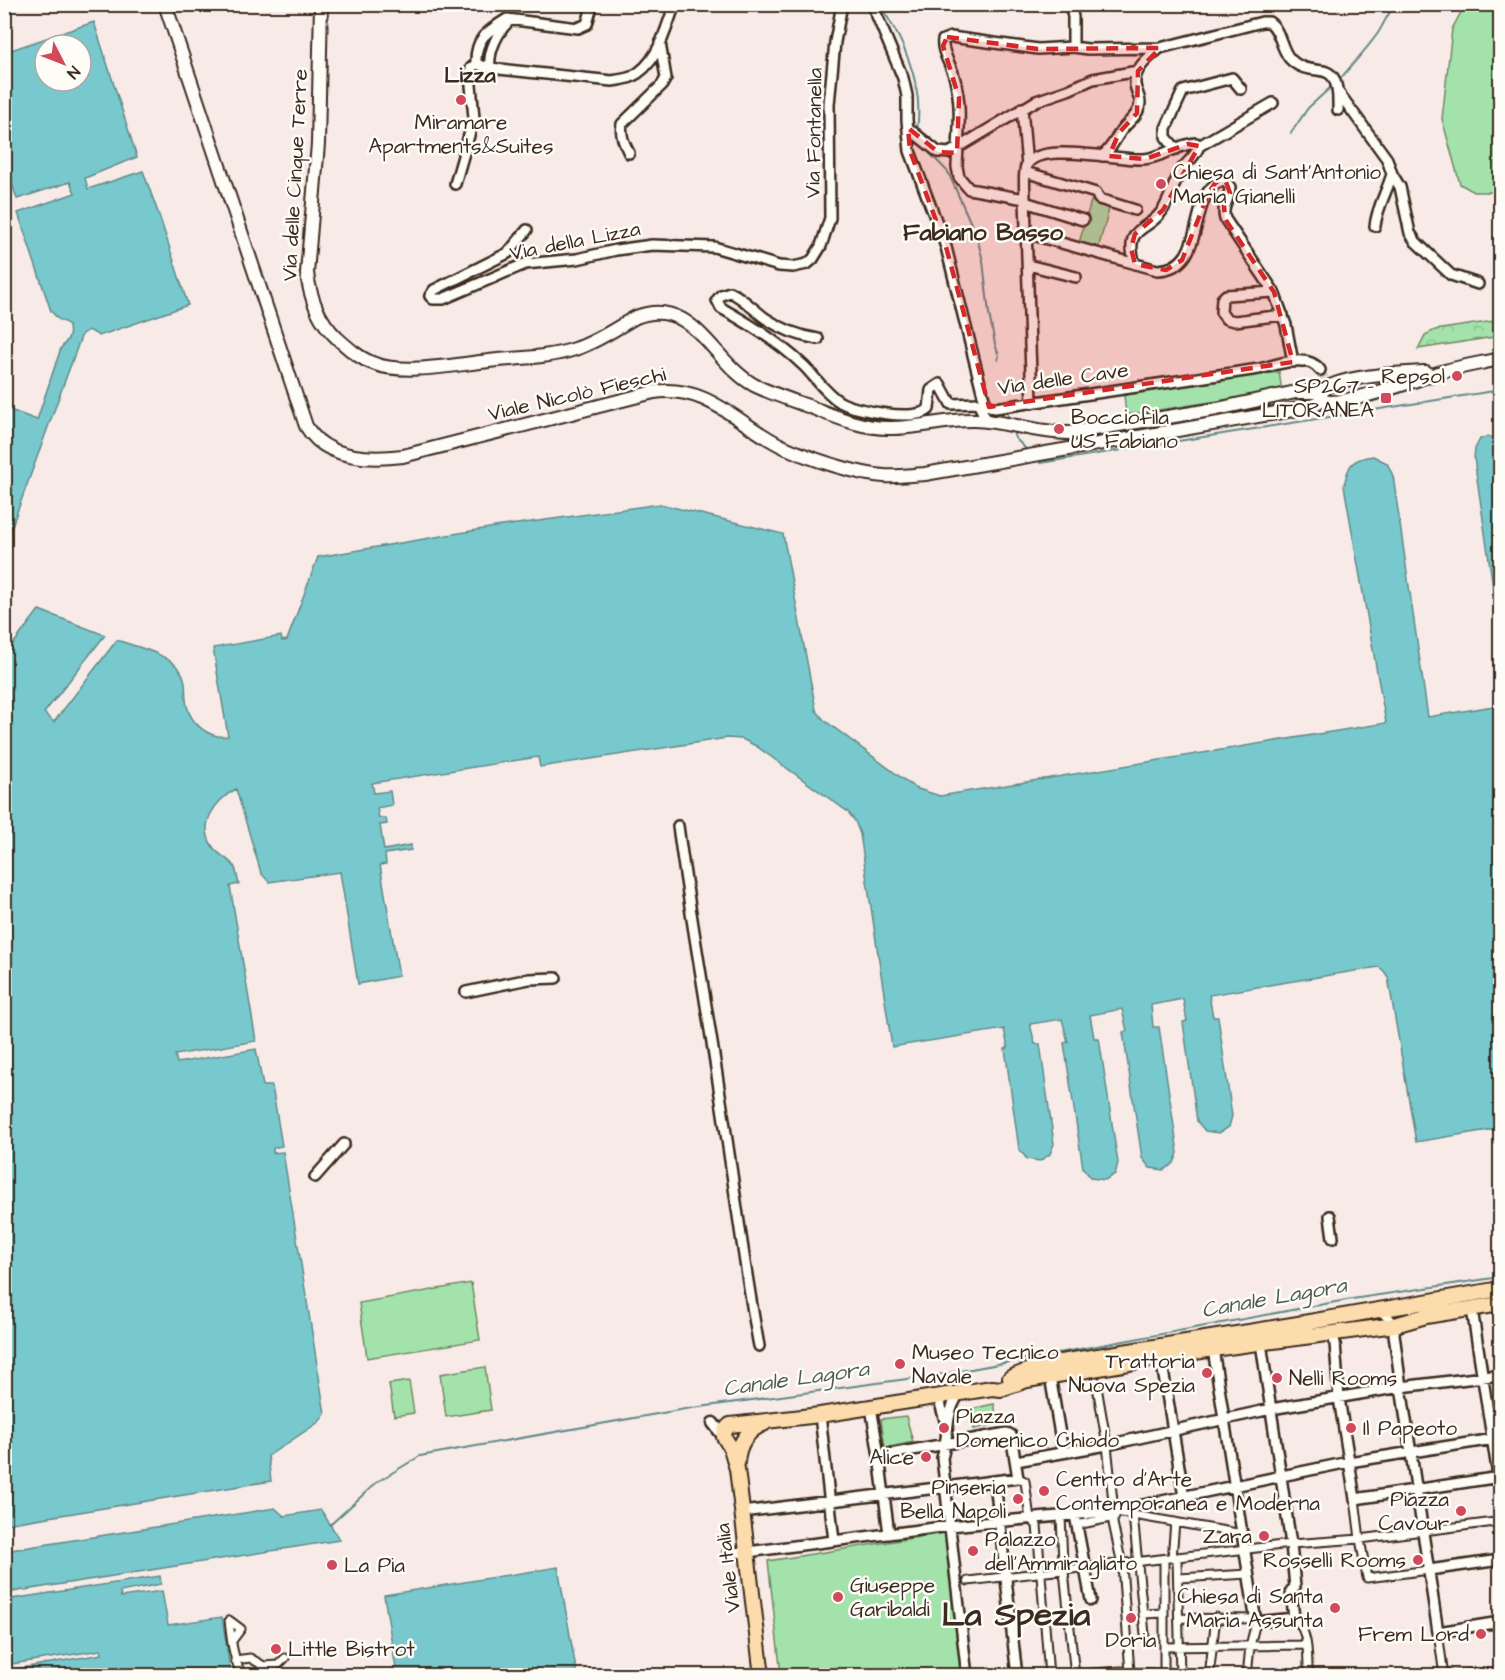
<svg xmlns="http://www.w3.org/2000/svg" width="1505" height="1680" viewBox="0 0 1505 1680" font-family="'Architects Daughter',sans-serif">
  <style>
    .green { fill: #a3e3ab; stroke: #6f8664; stroke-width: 1.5 }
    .forest { fill: url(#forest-crowns); stroke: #6f8664; stroke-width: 1.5 }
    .water { fill: #78c9ce; stroke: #608988; stroke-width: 1.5; fill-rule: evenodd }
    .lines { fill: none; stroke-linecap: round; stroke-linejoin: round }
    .stream { stroke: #608988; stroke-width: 2 }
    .minor-tunnel { stroke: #d2c4bf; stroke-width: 9; stroke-dasharray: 9 4.5; stroke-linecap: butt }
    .pedestrian-casing { stroke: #3b2a1e; stroke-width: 11 }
    .minor-casing { stroke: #3b2a1e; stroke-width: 14 }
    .tertiary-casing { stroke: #3b2a1e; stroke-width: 15 }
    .secondary-casing { stroke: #3b2a1e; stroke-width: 16 }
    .primary-casing { stroke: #3b2a1e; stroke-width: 18 }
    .pedestrian { stroke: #fdfcf7; stroke-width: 7 }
    .minor { stroke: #fdfcf7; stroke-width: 9 }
    .tertiary { stroke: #fdfcf7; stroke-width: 10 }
    .secondary { stroke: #fdfcf7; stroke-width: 12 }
    .primary { stroke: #fcdcac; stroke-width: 14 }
    .marked { fill: #d62828; fill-opacity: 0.2; stroke: #d62828; stroke-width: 4.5; stroke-dasharray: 12 8; stroke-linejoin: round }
    .poi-dot { fill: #d1495b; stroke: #fdfcf7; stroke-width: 2 }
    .labels { text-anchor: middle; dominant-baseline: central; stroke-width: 5; stroke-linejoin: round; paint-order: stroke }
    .poi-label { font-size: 21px; fill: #3b2a1e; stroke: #fdfcf7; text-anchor: start }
    .street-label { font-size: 21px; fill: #3b2a1e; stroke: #fdfcf7 }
    .neighbourhood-label { font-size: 22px; font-weight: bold; fill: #3b2a1e; stroke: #fdfcf7 }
    .water-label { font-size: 22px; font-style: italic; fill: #4d5a53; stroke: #fdfcf7 }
    .quarter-label { font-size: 24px; font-weight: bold; fill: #3b2a1e; stroke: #fdfcf7 }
    .town-label { font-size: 33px; font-weight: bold; fill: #3b2a1e; stroke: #fdfcf7 }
  </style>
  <defs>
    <pattern id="forest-crowns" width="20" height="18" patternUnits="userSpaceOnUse" patternTransform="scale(1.5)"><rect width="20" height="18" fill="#a3e3ab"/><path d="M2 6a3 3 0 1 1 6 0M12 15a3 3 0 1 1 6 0" fill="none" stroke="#8dc393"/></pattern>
  </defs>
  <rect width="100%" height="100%" fill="#f8ebe7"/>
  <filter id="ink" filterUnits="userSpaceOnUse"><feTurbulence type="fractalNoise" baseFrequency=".0167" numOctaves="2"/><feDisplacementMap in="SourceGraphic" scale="12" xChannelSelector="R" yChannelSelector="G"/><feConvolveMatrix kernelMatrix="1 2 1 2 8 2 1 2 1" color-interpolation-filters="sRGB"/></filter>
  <g filter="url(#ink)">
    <path class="green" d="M1465 5H1500V192H1474L1460 184 1442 119 1452 29Z
      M1091 201 1110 206 1098 249 1079 243Z
      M1279 372 1282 391 1126 415 1124 395Z
      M471 1283 480 1340 367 1358 359 1303Z
      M485 1367 491 1410 446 1417 440 1374Z
      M409 1381 414 1413 394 1416 389 1384Z
      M994 1404 998 1424 974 1429 970 1409Z
      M906 1416 913 1442 885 1448 881 1419Z
      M945 1533 963 1675H781L768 1561Z"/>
    <path class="forest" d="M1500 320V336L1418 349 1425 335 1435 330Z"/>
    <path class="water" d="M94 22 137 157 85 178 88 189 143 171 160 218 188 305 99 336 89 330 82 334 5 545V408L37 420 61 348C68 340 72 335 68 324L58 319 51 311 18 213 75 193 70 182 17 199 5 163V52ZM45 45H81V81H45Z
      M1488 436 1498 441 1500 447V635L1474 458 1475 449 1480 439Z
      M1373 456 1387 463 1393 476 1428 717 1500 705V1128L1416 1142 1388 977 1384 971 1379 967 1209 995 1213 1017H1218L1232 1116 1229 1127 1219 1133 1205 1131 1197 1121 1183 1022 1187 1021 1183 999 1151 1005 1153 1027H1159L1178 1153 1174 1163 1164 1170 1150 1168 1142 1158 1123 1032 1127 1031 1122 1009 1090 1015 1094 1038H1099L1118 1163 1115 1174 1105 1180 1091 1178 1083 1168 1064 1043 1068 1042 1062 1019 1030 1024 1035 1044H1040L1054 1144 1050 1154 1040 1161 1027 1159 1019 1149 1005 1049 1008 1048 1004 1029 892 1047 860 834 855 821 848 812 756 746 742 739 727 738 540 767 538 757 372 783 374 793 390 791 392 805 377 808 379 818H386L387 824 380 825 384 850 411 845V850L385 854 386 864 380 865 399 976 358 984 340 872 269 882 261 873 236 789C216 800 197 824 213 847 218 855 228 858 234 866 237 871 237 878 239 884L230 886 256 1041 175 1055 177 1063 256 1049 263 1086H272L282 1146 273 1148V1153L283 1152 325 1414 319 1422 268 1456 271 1481 5 1524 4 656 39 610 105 635 44 713 54 722 117 640C137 647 167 653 180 670 188 681 184 693 187 706 191 724 209 739 228 736L213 648 281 636 282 641 287 640 318 557 495 527 660 504 783 534 816 710 824 720 915 788 940 796 1386 723 1344 486C1348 465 1351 459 1373 456Z
      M275 1508 284 1516 321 1510 340 1540 5 1593V1551Z
      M558 1567 577 1675H397L384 1595Z
      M160 1576 161 1584 120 1592 121 1597 162 1591 168 1625 222 1617 231 1675H5V1671L102 1654 101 1650 5 1665V1600Z"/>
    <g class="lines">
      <path class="stream" d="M879 4C905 42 924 85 917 130
        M1341 78C1353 63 1367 49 1378 33 1385 22 1387 14 1396 4
        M1291 133 1308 108 1331 87
        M916 139 948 172 977 237 983 261 989 314 995 344 999 356 998 360
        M1007 412 1010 421
        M1012 429 1015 438 1026 449
        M1040 463 1500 390
        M330 1525 377 1482 420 1456 685 1409 944 1374 1352 1299 1500 1277"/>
      <path class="minor-tunnel" d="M1320 370 1325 380"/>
      <defs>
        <path id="pedestrian" d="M1096 1381 1107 1445 1114 1511 1113 1523 1122 1565 1130 1672
          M1018 1478 1025 1481 1030 1519 1037 1525 1049 1676
          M1355 1499 1360 1539 1367 1578 1429 1570
          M1116 1512 1243 1534
          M1133 1515 1145 1634
          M1061 1516 1063 1562 1075 1676
          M1077 1525 1115 1517
          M1172 1558 1175 1522
          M1177 1558 1180 1675
          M1178 1578 1249 1574
          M968 1581 1291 1544 1360 1539 1495 1522
          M1143 1614 1164 1613
          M1179 1618 1255 1619
          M1294 1618C1309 1630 1308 1657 1308 1676
          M1438 1632 1444 1676
          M232 1641 241 1629 229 1620C231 1640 233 1657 242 1676
          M1164 1647 1306 1645
          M235 1660 250 1658 264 1666
          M1164 1673V1559
          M253 1676 264 1666 278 1665 285 1658
          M1054 1676 1121 1671 1192 1676
          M1209 1676 1216 1617
          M1247 1676 1250 1646 1256 1622
          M1451 1676 1476 1673 1500 1675"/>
        <path id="minor" d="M872 4 903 78 907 96V120L910 151 946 247 984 399 987 405 995 408 1259 369C1277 365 1307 352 1320 370
          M1070 4 1073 17V47
          M476 64 490 68 612 81C618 80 626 79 631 77 658 65 665 30 675 4
          M490 68C488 52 497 33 508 22
          M1339 93 1387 159 1392 174 1400 187 1410 233 1416 242 1451 275 1478 284
          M1022 108 1027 166
          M908 128 938 152 949 153 1036 101 1068 90 1093 79 1138 71
          M1199 146 1273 103
          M1176 149 1166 137V128L1183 91 1232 78 1241 89
          M629 153C624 143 620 135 622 124L662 85 666 78 660 43
          M1102 156C1111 149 1113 143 1119 134 1125 123 1139 117 1140 103 1140 97 1136 91 1135 85 1133 69 1149 57 1160 48L1262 22H1269C1281 30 1280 48 1290 59 1313 83 1340 50 1338 110
          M1025 172 1096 193 1099 199 1135 210
          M455 184 474 118 470 74 471 68 476 64C475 39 486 32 507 19L578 28 587 24 591 10
          M1025 199 969 189 959 177 957 167C958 137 963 105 954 76 951 65 941 51 943 40L951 37 1038 49 1073 47 1088 49 1160 48
          M1025 202 1083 220
          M1375 226C1377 207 1387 192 1392 174
          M527 230 508 253 434 290 430 296 433 299H443L525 264 577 259 616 250 652 245 714 247 779 266 793 267 807 264 813 259 821 246 830 218 829 104 835 42 842 4
          M1026 233 1157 270C1209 269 1186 195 1221 181L1226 182 1230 187C1230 200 1221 206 1225 219L1274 292 1286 325 1293 362
          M1135 264C1123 225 1147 233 1162 211 1171 199 1173 182 1182 169 1188 161 1196 156 1199 146
          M1028 265 1076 277
          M1274 292 1226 295 1222 299 1221 312 1226 319 1235 321 1283 315
          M818 339C799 336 781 329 765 318 753 309 743 298 730 292L721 295 717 300 721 308C750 324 780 343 804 366 816 378 825 393 840 402 856 411 916 422 929 409L931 390 940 384 951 404 978 403 987 421
          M1032 403 1025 199C1025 189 1023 175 1026 166 1038 140 1120 161 1143 159 1162 158 1178 144 1196 143L1199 146
          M678 826C690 914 706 1001 719 1088 733 1174 743 1261 759 1346
          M466 992 529 979 556 978
          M315 1177 344 1144
          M1330 1216 1333 1238
          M1472 1309 1499 1482
          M1381 1310 1395 1325 1394 1334 1401 1387 1438 1632 1500 1622
          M1332 1333 1335 1343 1339 1398 1355 1499 1500 1477
          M1213 1349 1256 1622 1294 1618 1291 1591 1295 1587 1291 1544 1261 1343
          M1161 1358 1184 1497
          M1050 1376 1063 1452
          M960 1393C945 1412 949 1435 942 1458L967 1676
          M938 1396 946 1424
          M820 1415 834 1541
          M879 1456 889 1534
          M1016 1461 1107 1445 1271 1409 1401 1387 1500 1375
          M995 1482 1017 1676
          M742 1512 1018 1478 1011 1435 1007 1433 879 1456 871 1407
          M1075 1515 1091 1600
          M728 1553 747 1552 950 1526 1114 1511 1349 1462 1500 1438
          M1429 1570 1500 1560"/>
        <path id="tertiary" d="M713 1423 724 1437"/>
        <path id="secondary" d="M165 4 306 426C325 459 370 460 403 456L654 392C707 384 739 425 782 446 808 458 856 474 884 476 897 477 911 475 925 474L1299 409 1315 405 1323 400
          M321 4 318 144 307 273C310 298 318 320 337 338 348 348 360 359 375 364 404 375 458 364 489 361 517 358 548 358 575 349 597 342 616 328 636 317 693 295 713 363 754 385 770 393 788 399 805 405 832 415 859 428 888 428 917 429 945 419 974 420 1006 421 1036 433 1069 433L1217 409 1296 392H1322
          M1322 392C1333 376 1406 373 1426 372
          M1323 400C1338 410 1424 376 1445 371 1463 366 1482 363 1500 359"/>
        <path id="primary" d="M1010 1378 1042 1365 1292 1325 1500 1289
          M737 1463C738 1444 747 1430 765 1423
          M762 1676 737 1469 731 1448 724 1437 725 1430 730 1425 820 1415 992 1388 1001 1389 1027 1380 1213 1349 1395 1325 1426 1316 1500 1304"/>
      </defs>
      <use href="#pedestrian" class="pedestrian-casing"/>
      <use href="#minor" class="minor-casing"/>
      <use href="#tertiary" class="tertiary-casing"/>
      <use href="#secondary" class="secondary-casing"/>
      <use href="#primary" class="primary-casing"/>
      <use href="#pedestrian" class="pedestrian"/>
      <use href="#minor" class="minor"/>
      <use href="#tertiary" class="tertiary"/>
      <use href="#secondary" class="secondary"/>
      <use href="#primary" class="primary"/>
    </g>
  </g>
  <path class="marked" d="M947 37 1038 49 1160 48 1138 71 1137 113 1119 133 1109 156 1145 159 1188 144 1199 146 1163 210 1135 234 1131 248 1135 264 1166 270 1182 260 1209 192 1216 182H1226L1230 193 1224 205 1225 219 1274 292 1293 362 989 407 946 247 910 151 908 128 938 152 957 153 959 98 943 46Z"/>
  <g class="poi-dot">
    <circle cx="461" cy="100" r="6"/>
    <circle cx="1161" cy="184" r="6"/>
    <circle cx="1457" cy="376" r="6"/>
    <rect x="1380" y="392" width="12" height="12" rx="3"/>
    <circle cx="1059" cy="429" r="6"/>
    <circle cx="900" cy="1364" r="6"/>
    <circle cx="1207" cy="1373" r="6"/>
    <circle cx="1277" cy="1378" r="6"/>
    <circle cx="944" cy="1428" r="6"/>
    <circle cx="1351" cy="1428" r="6"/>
    <circle cx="926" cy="1457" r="6"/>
    <circle cx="1044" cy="1491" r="6"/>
    <circle cx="1018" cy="1499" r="6"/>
    <circle cx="1461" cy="1511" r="6"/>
    <circle cx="1264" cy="1536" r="6"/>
    <circle cx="973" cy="1551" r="6"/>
    <circle cx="1418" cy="1560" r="6"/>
    <circle cx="332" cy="1565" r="6"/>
    <circle cx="838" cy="1597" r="6"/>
    <circle cx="1335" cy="1608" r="6"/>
    <circle cx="1131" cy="1618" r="6"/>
    <circle cx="1481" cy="1634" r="6"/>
    <circle cx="276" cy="1649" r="6"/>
  </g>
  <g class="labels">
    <g class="poi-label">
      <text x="461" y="122" text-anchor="middle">Miramare<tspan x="461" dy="24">Apartments&amp;Suites</tspan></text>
      <text x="1173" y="172">Chiesa di Sant'Antonio<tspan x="1173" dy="24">Maria Gianelli</tspan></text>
      <text x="1445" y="376" text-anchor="end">Repsol</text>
      <text x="1374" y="386" text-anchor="end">SP267 -<tspan x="1374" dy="24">LITORANEA</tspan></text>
      <text x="1071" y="417">Bocciofila<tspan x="1071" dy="24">US Fabiano</tspan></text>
      <text x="912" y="1352">Museo Tecnico<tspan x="912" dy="24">Navale</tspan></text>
      <text x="1195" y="1361" text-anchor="end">Trattoria<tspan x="1195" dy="24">Nuova Spezia</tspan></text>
      <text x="1289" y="1378">Nelli Rooms</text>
      <text x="956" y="1416">Piazza<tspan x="956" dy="24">Domenico Chiodo</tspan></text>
      <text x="1363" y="1428">Il Papeoto</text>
      <text x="914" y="1457" text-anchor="end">Alice</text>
      <text x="1056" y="1479">Centro d'Arte<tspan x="1056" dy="24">Contemporanea e Moderna</tspan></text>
      <text x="1006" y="1487" text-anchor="end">Pinseria<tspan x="1006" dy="24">Bella Napoli</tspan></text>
      <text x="1449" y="1499" text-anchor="end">Piazza<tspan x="1449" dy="24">Cavour</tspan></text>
      <text x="1252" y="1536" text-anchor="end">Zara</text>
      <text x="985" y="1539">Palazzo<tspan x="985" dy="24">dell'Ammiragliato</tspan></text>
      <text x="1406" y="1560" text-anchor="end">Rosselli Rooms</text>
      <text x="344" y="1565">La Pia</text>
      <text x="850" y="1585">Giuseppe<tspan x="850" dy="24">Garibaldi</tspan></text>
      <text x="1323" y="1596" text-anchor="end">Chiesa di Santa<tspan x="1323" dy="24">Maria Assunta</tspan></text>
      <text x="1469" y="1634" text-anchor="end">Frem Lord</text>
      <text x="1131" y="1640" text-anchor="middle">Doria</text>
      <text x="288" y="1649">Little Bistrot</text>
    </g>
    <g class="street-label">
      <text transform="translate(814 133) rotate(-89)">Via Fontanella</text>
      <text transform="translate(295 175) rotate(-87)">Via delle Cinque Terre</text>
      <text transform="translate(575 241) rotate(-11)">Via della Lizza</text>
      <text transform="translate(1063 379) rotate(-8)">Via delle Cave</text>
      <text transform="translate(577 394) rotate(-13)">Viale Nicolò Fieschi</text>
      <text transform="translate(728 1568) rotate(-97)">Viale Italia</text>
    </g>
    <g class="neighbourhood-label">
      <text x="470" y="75">Lizza</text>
    </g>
    <g class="water-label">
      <text transform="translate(1274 1298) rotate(-10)">Canale Lagora</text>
      <text transform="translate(796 1379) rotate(-8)">Canale Lagora</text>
    </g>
    <g class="quarter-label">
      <text x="983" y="233">Fabiano Basso</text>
    </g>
    <g class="town-label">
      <text x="1016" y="1615">La Spezia</text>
    </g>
  </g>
  <rect width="1505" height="1680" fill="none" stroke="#fdfcf7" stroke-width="24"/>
  <rect x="12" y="12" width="1481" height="1656" fill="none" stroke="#3b2a1e" stroke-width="2" filter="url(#ink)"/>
  <g transform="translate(63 63) rotate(132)"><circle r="28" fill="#fdfcf7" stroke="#afa8a0" stroke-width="1.5"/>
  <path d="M0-4.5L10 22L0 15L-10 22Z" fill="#d1495b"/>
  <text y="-9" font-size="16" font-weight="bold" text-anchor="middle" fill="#3b2a1e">N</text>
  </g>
</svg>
